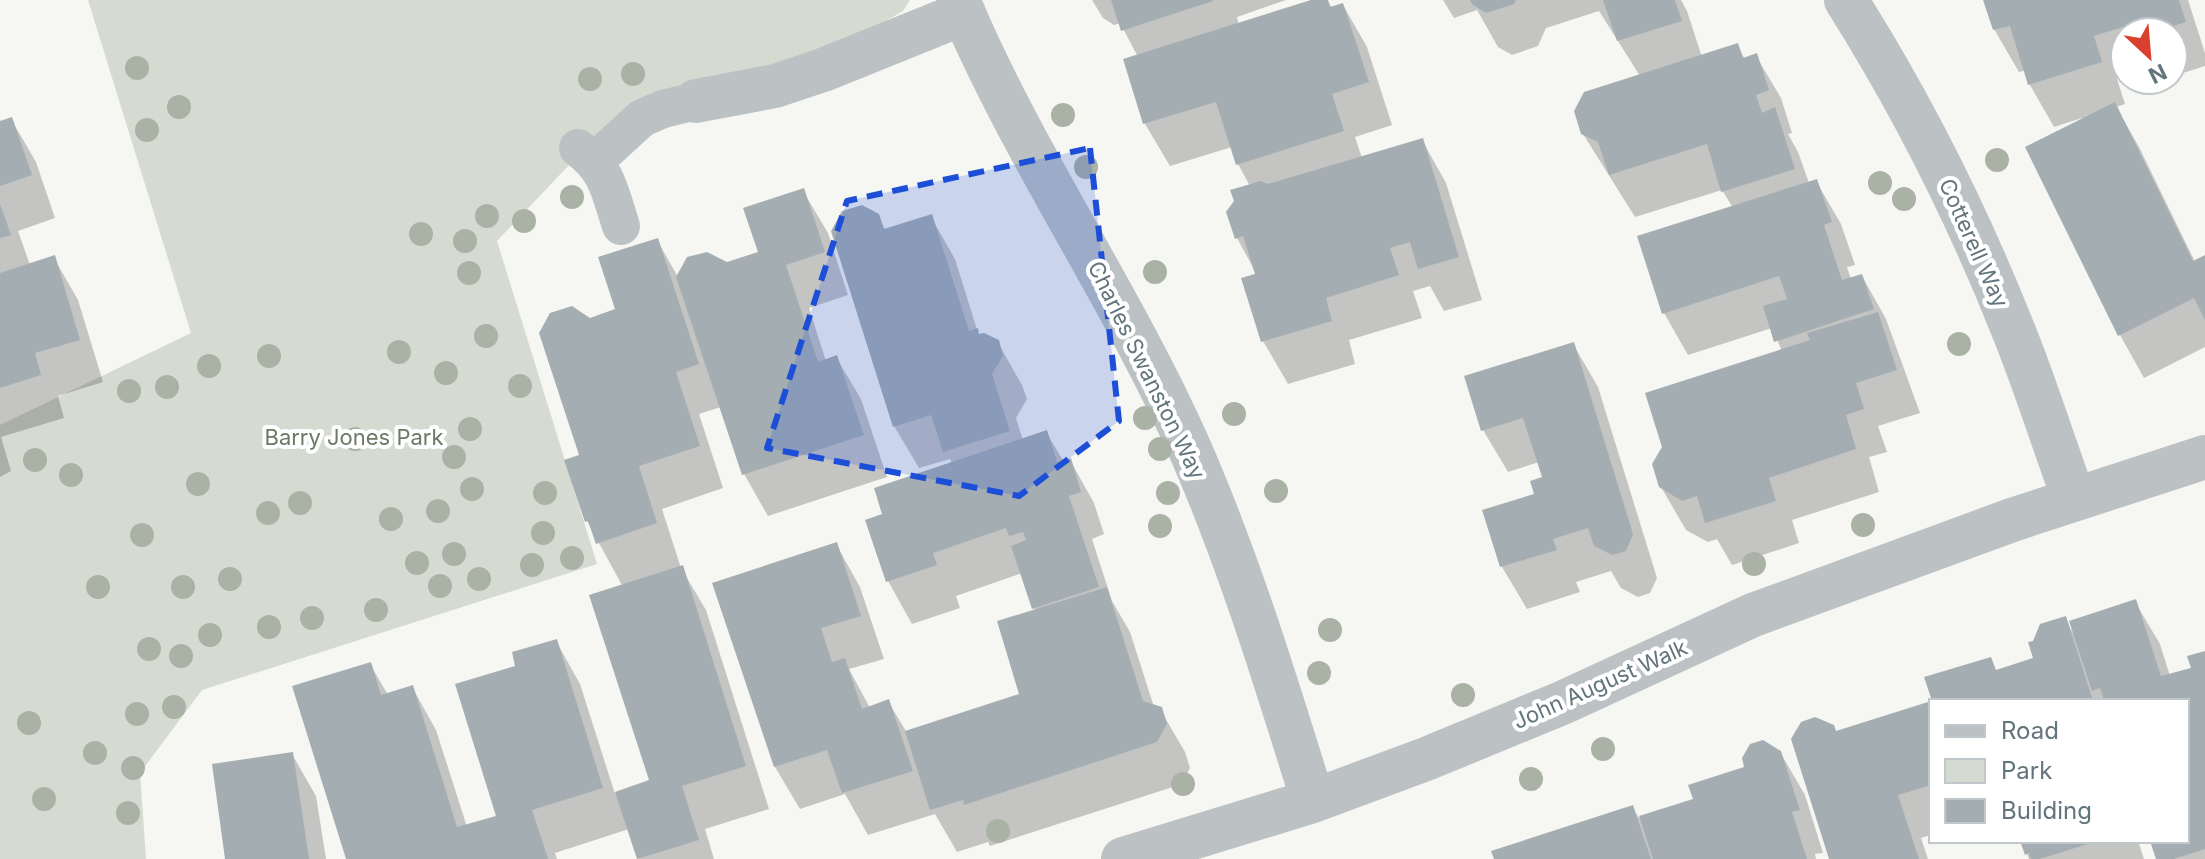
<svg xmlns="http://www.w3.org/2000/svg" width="2205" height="859" viewBox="0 0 2205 859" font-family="Inter,sans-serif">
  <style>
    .green { fill: #d6dbd2 }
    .shadow { fill: #0003 }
    .building { fill: #a4aeb2 }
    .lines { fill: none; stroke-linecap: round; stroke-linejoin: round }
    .service { stroke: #bcc2c4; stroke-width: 38 }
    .minor { stroke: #bcc2c4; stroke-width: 44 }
    .tree { fill: #aab2a5 }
    .marked { fill: #1d4ed8; fill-opacity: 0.2; stroke: #1d4ed8; stroke-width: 6; stroke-dasharray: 16 10; stroke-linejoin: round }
    .labels { text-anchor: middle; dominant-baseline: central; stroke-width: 8; stroke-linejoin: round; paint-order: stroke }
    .street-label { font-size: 22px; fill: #62757c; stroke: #fff }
    .park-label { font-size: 22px; fill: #6c7a65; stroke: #fff }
  </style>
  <rect width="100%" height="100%" fill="#f6f6f3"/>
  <path class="green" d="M88 0H910L903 11 869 31 607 125 497 241 597 564 202 690 140 773 146 859H0V425L191 333Z"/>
  <path class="shadow" d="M1092 0H1286L1237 17 1239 25 1318 0H1327L1332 8 1343 5 1367 47 1392 125 1355 137 1362 158 1422 140 1446 183 1482 300 1444 311 1430 286 1413 291 1422 318 1349 340 1355 364 1288 384 1263 341 1244 280 1257 275 1237 238 1250 186 1238 164 1232 147 1170 166 1145 124 1126 61 1138 57 1120 23 1114 25 1103 18Z
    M1443 0H1681L1687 11 1702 57 1737 46 1745 59 1756 56 1781 98 1792 133 1788 134 1798 152 1809 183 1816 181 1841 224 1855 265 1847 267 1851 279 1862 276 1886 319 1920 413 1878 426 1887 452 1869 457 1879 492 1792 520 1799 543 1732 565 1717 539 1708 542 1686 530 1661 487 1782 351 1772 328 1688 355 1664 313 1733 208 1722 190 1635 217 1583 134 1640 76 1599 11 1546 28 1538 46 1512 55 1498 47 1477 10 1454 18Z
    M1984 0H2188L2205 53V66L2173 76V32H2125V77L2117 79 2125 104 2116 107 2139 147 2195 262 2205 257V347L2144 378 2120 335 2028 148 2083 120 2082 118 2054 127 2030 85 2026 70 2019 72 1994 29Z
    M11 119 36 162 55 218 18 231 30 265 54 258 78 300 103 382 58 396 64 418 1 437 11 471 0 477V123Z
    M803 191 828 233 848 295 809 308 826 361 836 357 861 399 887 477 768 516 744 474 721 407 699 414 723 488 662 509 681 568 706 610 769 809 705 829 714 859H639L629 829 555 853 557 859H348L370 664 388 695 412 687 436 730 467 827 499 817 518 667 556 641 580 684 615 794 651 781 623 587 587 521 567 461 582 456 590 320 618 311 657 240 678 277 760 253Z
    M877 215 886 231 931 217 955 259 979 336 997 341 1022 385 1027 399 1016 418 1023 440 1046 432 1064 462 1070 460 1094 503 1104 534 1092 539 1112 601 1130 632 1154 707 1160 709 1185 752 1190 768 1182 784 990 846 988 842 957 852 935 814 868 835 845 794 800 809 775 767 836 544 860 587 884 659 849 669 870 708 888 701 907 733 1021 695 1035 611 1022 573 956 596 960 608 912 624 888 581 885 515 952 464 950 459 919 468 894 426Z
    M1573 344 1598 387 1657 578 1650 593 1638 597 1621 588 1611 571 1576 582 1580 592 1527 609 1502 567 1484 511 1537 495 1544 479 1539 462 1508 472 1483 430Z
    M2135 602 2160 644 2170 676 2193 669 2205 653V859H2158L2152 841H2187V701H1934L1990 659 1997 672 2035 659 2065 619 2073 633Z
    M1927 704 1931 712V835L1921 838 1928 859H1831L1836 733Z
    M1780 752 1805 795 1823 853 1815 854 1816 859H1496L1632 807 1639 818 1695 800Z
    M292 754 316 796 326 859H227Z
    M2022 841H2138L2144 859H2029Z"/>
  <path class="building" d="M1111 0H1213V1L1121 31Z
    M1311 0H1328L1330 7 1343 3 1369 82 1332 94 1344 131 1236 165 1216 102 1143 124 1123 59Z
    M1470 0H1516L1514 4 1486 13 1472 4Z
    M1603 0H1675L1682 21 1617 41Z
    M1983 0H2179L2186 22 2155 32H2138L2136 23 2094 36 2102 62 2028 85 2010 26 1993 30Z
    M1738 43 1743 58 1757 53 1769 90 1756 95 1762 113 1775 107 1795 169 1721 192 1707 144 1609 175 1598 142 1581 134 1574 111 1584 92Z
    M2115 102 2193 261 2205 255V320L2194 298 2118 336 2025 147Z
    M12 117 32 175 0 186V121Z
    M1423 138 1459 257 1418 269 1410 242 1390 248 1399 275 1326 298 1332 321 1261 342 1241 278 1255 274 1243 236 1235 239 1226 212 1234 201 1230 190 1261 181 1268 184Z
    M1817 179 1832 222 1824 225 1842 280 1862 274 1874 309 1774 342 1763 306 1787 299 1779 276 1662 314 1637 236Z
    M804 188 825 252 786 265 818 362 837 355 864 435 742 475 676 277 687 257 707 252 727 262 758 252 743 208Z
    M0 204 11 235 0 238Z
    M862 205 879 214 884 229 932 214 969 331 978 328 979 334 984 333 999 340 1003 356 992 374 1010 431 943 452 931 415 893 427 831 231 842 211Z
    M658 238 699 364 676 372 700 446 639 466 657 523 596 544 588 521 585 522 564 460 579 455 539 333 550 313 572 306 590 318 615 309 598 257Z
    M55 255 80 340 35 353 41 375 0 388V273Z
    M1878 312 1897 370 1856 383 1864 409 1846 415 1856 449 1769 478 1776 501 1705 523 1697 496 1682 501 1659 487 1652 464 1662 447 1645 393 1810 340 1807 333Z
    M1574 342 1633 534 1626 551 1612 555 1594 546 1588 528 1553 539 1557 550 1500 567 1482 510 1534 494 1530 481 1542 477 1523 418 1481 431 1464 376Z
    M1047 430 1057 462 1071 458 1081 492 1069 496 1099 587 1032 609 1011 546 1026 540 1023 532 1009 536 1006 528 933 553 937 565 886 582 865 520 882 514 874 488Z
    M837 542 861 616 821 628 832 662 845 658 862 709 889 699 913 771 842 793 827 750 774 767 712 583Z
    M683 565 746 766 682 786 699 840 637 859 615 792 649 780 589 595Z
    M1107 587 1143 701 1162 707 1167 724 1157 742 964 805 963 800 930 810 905 731 1019 694 997 621Z
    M2136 599 2161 676 2191 668 2187 656 2205 651V849L2174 859H2156L2150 841H2187V701H2104L2100 688 2092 691 2069 621Z
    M2066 616 2093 701H1932L1924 677 1991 657 1996 670 2033 658 2028 642 2033 641 2040 624Z
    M557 639 603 788 532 810 548 859H346L292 686 371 662 381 695 413 685 457 827 496 816 455 684 515 666 512 652Z
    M1928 702 1931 712V785L1898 795 1919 859H1829L1791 739 1801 722 1815 717 1834 725 1836 731Z
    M1763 740 1781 751 1800 810 1792 812 1807 859H1653L1639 816 1693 799 1688 785 1744 767 1742 758 1750 744Z
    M293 752 309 859H225L212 764Z
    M1633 805 1651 859H1494L1491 851Z
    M2020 841H2094V842L2040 859H2031L2029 853 2025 855Z"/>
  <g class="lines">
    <path class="service" d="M578 148C607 169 610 192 621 226
      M595 161 642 118 663 109 696 101"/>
    <path class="minor" d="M958 0C1023 155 1121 294 1189 447 1239 561 1276 682 1313 801
      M1846 0C1911 103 1967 214 2012 327 2035 383 2053 442 2074 499
      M696 101 775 86 823 70 964 13
      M1123 859 1313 801 1426 759 1562 703 1753 615 2012 520 2205 457"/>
  </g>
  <g class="tree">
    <circle cx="137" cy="68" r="12"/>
    <circle cx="633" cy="74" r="12"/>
    <circle cx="590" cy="79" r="12"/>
    <circle cx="179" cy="107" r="12"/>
    <circle cx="1063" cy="115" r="12"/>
    <circle cx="147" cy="130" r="12"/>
    <circle cx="1997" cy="160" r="12"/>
    <circle cx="1086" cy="167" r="12"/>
    <circle cx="1880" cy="183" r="12"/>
    <circle cx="572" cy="197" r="12"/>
    <circle cx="1904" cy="199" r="12"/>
    <circle cx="487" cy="216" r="12"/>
    <circle cx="524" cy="221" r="12"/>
    <circle cx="421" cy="234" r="12"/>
    <circle cx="465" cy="241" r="12"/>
    <circle cx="1155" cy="272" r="12"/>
    <circle cx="469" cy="273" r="12"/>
    <circle cx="486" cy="336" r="12"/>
    <circle cx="1959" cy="344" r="12"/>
    <circle cx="399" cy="352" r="12"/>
    <circle cx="269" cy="356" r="12"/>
    <circle cx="209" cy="366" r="12"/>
    <circle cx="446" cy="373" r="12"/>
    <circle cx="520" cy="386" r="12"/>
    <circle cx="167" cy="387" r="12"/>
    <circle cx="129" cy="391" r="12"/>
    <circle cx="1234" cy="414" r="12"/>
    <circle cx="1145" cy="418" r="12"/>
    <circle cx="470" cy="429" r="12"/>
    <circle cx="355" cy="439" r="12"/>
    <circle cx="1160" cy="449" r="12"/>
    <circle cx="454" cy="457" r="12"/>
    <circle cx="35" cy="460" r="12"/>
    <circle cx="71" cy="475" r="12"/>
    <circle cx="198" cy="484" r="12"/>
    <circle cx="472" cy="489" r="12"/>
    <circle cx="1276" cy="491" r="12"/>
    <circle cx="545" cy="493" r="12"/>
    <circle cx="1168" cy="493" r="12"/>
    <circle cx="300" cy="503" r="12"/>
    <circle cx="438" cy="511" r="12"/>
    <circle cx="268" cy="513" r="12"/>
    <circle cx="391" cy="519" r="12"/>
    <circle cx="1863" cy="525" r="12"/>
    <circle cx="1160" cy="526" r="12"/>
    <circle cx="543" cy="533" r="12"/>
    <circle cx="142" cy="535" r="12"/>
    <circle cx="454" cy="554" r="12"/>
    <circle cx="572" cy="558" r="12"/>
    <circle cx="417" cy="563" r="12"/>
    <circle cx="1754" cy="564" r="12"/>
    <circle cx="532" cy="565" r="12"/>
    <circle cx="230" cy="579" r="12"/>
    <circle cx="479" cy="579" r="12"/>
    <circle cx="440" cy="586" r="12"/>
    <circle cx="98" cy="587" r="12"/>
    <circle cx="183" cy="587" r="12"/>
    <circle cx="376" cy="610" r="12"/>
    <circle cx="312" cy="618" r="12"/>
    <circle cx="269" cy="627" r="12"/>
    <circle cx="1330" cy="630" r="12"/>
    <circle cx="210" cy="635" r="12"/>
    <circle cx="149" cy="649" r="12"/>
    <circle cx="181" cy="656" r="12"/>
    <circle cx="1319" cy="673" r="12"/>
    <circle cx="1463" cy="695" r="12"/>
    <circle cx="174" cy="707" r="12"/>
    <circle cx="137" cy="714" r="12"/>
    <circle cx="29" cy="723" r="12"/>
    <circle cx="1603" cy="749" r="12"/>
    <circle cx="95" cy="753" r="12"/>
    <circle cx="133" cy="768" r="12"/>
    <circle cx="1531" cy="779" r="12"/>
    <circle cx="1183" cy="784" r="12"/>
    <circle cx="44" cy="799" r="12"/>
    <circle cx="128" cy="813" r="12"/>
    <circle cx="998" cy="831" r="12"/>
  </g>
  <path class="marked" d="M1090 148 1119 421 1019 496 767 448 847 201Z"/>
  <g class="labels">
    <g class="street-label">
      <text transform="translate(1974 243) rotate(66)">Cotterell Way</text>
      <text transform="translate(1147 370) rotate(64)">Charles Swanston Way</text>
      <text transform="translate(1600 684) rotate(-24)">John August Walk</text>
    </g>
    <g class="park-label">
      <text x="354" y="437">Barry Jones Park</text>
    </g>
  </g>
  <rect x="1929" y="699" width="260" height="144" fill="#ffffff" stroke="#c0c8cb" stroke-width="2"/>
  <rect x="1945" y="725" width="40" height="12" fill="#bcc2c4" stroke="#c0c8cb" stroke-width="2"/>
  <text x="2001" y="739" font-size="24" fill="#62757c">Road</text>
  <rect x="1945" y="759" width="40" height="24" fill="#d6dbd2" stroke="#c0c8cb" stroke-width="2"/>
  <text x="2001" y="779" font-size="24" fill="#62757c">Park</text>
  <rect x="1945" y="799" width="40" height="24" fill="#a4aeb2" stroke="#c0c8cb" stroke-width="2"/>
  <text x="2001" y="819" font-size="24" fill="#62757c">Building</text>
  <g transform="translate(2149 56) rotate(154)"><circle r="38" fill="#ffffff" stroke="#c0c8cb" stroke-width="2"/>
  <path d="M0-6L14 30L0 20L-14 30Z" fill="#da402e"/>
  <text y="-12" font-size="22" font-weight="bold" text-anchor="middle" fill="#62757c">N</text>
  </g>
</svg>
